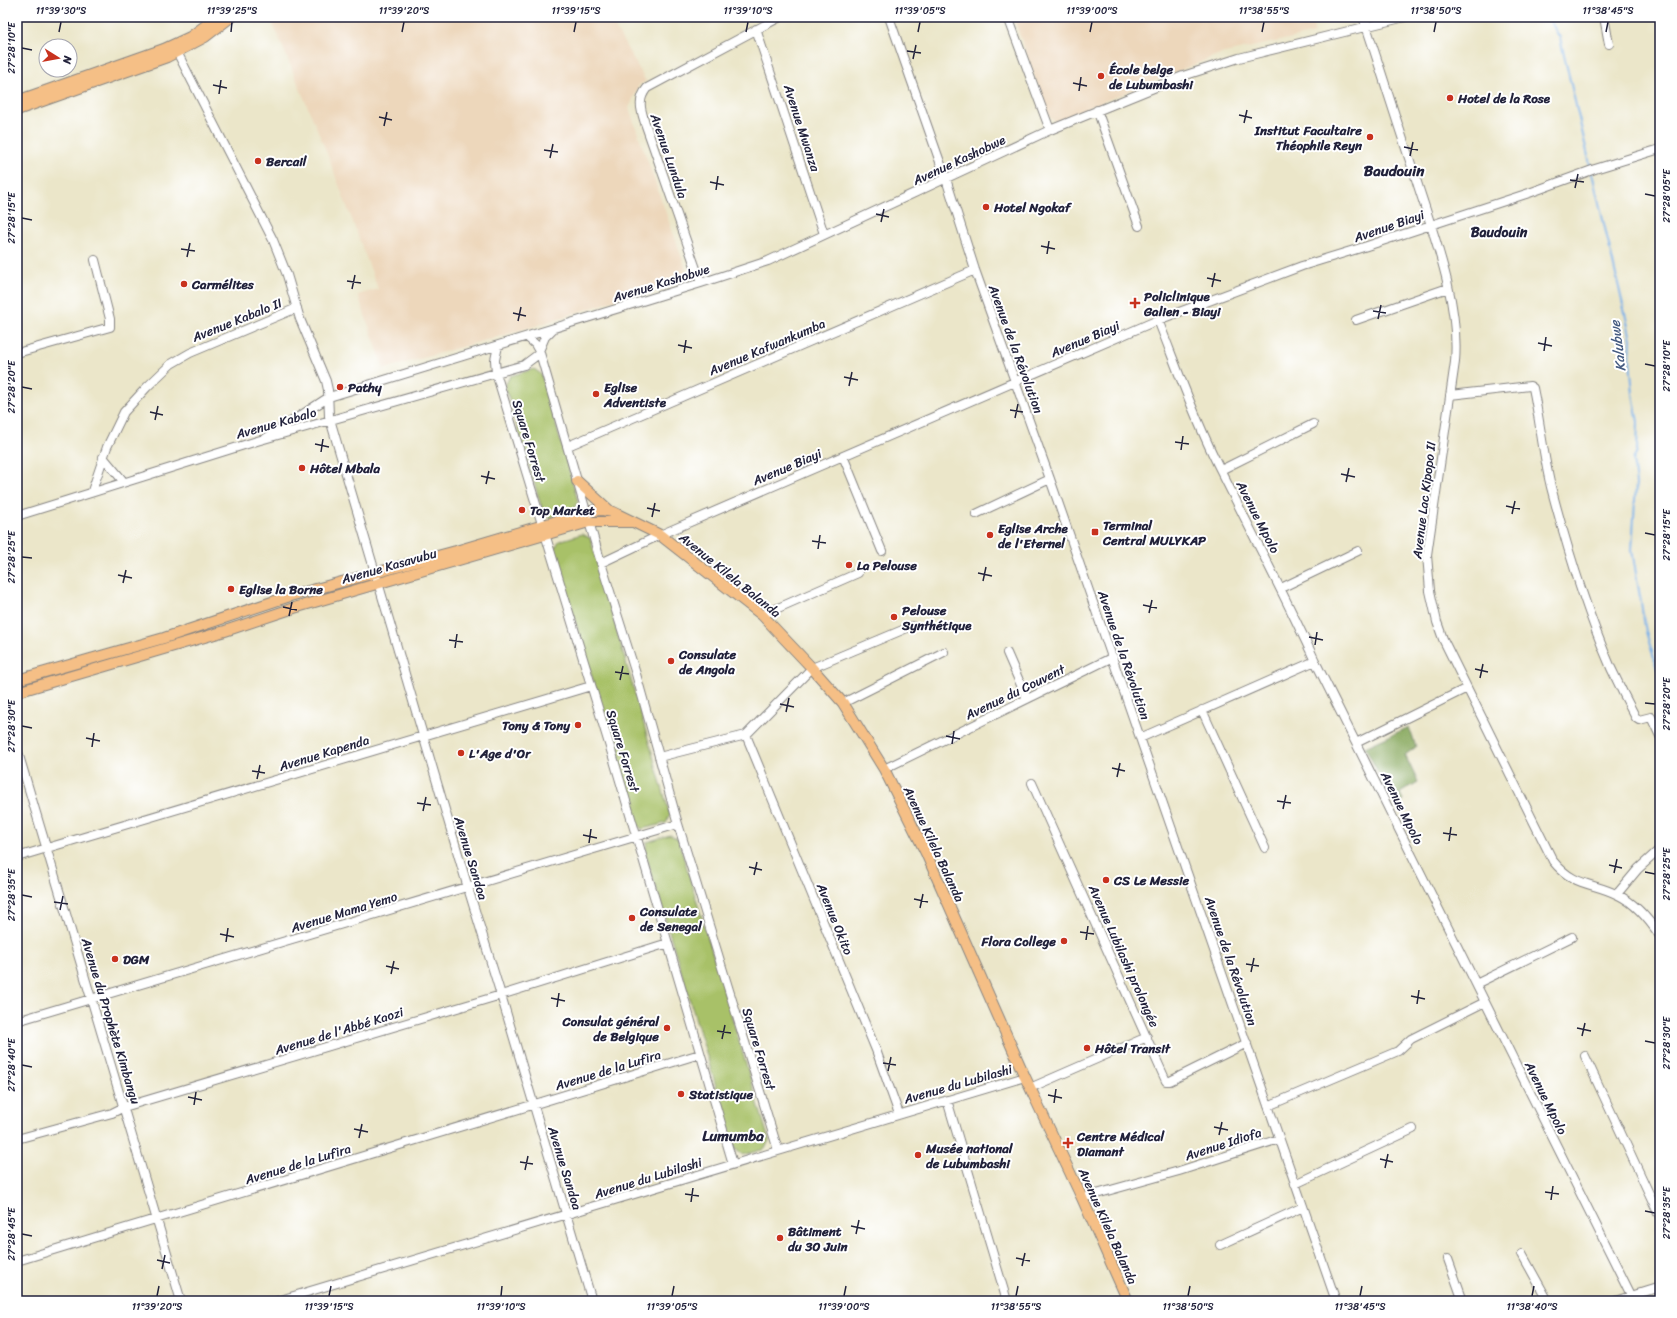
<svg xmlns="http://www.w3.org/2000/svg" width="1677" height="1318" viewBox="0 0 1677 1318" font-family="Sriracha,sans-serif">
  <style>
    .built { fill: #edd7bb }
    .green { fill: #a8c167; stroke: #657251 }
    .forest { fill: #86a75c; stroke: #54644c }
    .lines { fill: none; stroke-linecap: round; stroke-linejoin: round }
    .stream { stroke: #79b1e9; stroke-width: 2 }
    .minor-casing { stroke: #868482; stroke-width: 10 }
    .major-casing { stroke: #868482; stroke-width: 12 }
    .minor { stroke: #fff; stroke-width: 8 }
    .major { stroke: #f5bf86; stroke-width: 10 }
    .ticks { fill: none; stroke: #22223b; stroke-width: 1.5 }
    .poi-dot { fill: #c8321e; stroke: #fff; stroke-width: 1.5 }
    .labels { text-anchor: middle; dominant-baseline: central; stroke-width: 4; stroke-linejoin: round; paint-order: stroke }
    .poi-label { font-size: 13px; font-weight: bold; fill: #22223b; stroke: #fff; text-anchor: start }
    .street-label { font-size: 13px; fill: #22223b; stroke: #fff }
    .neighbourhood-label { font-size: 14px; font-weight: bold; fill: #22223b; stroke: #fff }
    .water-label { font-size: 14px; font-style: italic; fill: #455b81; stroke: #fff }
    .quarter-label { font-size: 15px; font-weight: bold; fill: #22223b; stroke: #fff }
    .neatline { fill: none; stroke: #22223b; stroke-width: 1.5 }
    .ticks-label { font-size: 10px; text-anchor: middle; fill: #22223b }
  </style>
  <rect width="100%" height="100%" fill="#fff"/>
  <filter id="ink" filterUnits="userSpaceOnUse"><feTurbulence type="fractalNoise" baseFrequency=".025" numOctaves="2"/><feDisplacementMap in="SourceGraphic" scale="8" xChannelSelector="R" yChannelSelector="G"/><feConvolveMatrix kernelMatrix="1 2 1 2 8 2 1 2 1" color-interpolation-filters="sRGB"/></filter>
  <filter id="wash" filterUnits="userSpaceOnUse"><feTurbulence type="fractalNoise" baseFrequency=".012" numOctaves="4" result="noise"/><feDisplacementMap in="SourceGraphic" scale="16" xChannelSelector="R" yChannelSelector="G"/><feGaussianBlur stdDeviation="0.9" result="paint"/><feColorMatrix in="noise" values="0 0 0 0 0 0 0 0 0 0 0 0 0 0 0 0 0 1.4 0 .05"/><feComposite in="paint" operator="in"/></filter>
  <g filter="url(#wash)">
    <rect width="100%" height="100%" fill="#ebe6c9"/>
    <path class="built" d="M270 17H609L646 81 639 85 629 108 686 270 681 279 535 326 384 369 358 295 378 289 325 148Z
      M1013 17H1311L1315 33 1220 54 1056 121 1050 118Z"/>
    <path class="green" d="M534 369 541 374 578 501 573 510 549 518 543 512 505 386 510 376Z
      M582 534 590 538 670 815 666 823 642 829 636 824 554 550 559 541Z
      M670 835 678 839 769 1140 765 1149 743 1155 735 1149 645 852 647 842Z"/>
    <path class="forest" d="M1409 727 1416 747 1405 755 1418 782 1400 793 1403 800 1395 806 1365 747Z"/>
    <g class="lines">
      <path class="stream" d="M1548 17 1560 38 1591 169
        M1592 173 1631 339 1630 360 1633 394 1638 422 1637 451 1633 460 1636 484 1632 550 1646 632 1660 678"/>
    </g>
  </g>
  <g filter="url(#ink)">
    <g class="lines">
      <defs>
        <path id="minor" d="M889 17 946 179 975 270 1050 479 1336 1301
          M1008 17 1050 130
          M1363 17C1381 70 1397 123 1415 176 1433 234 1460 300 1455 362L1427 555 1430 591 1437 622 1443 639 1553 861C1574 887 1592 882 1618 895 1635 903 1650 921 1660 936
          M1604 17 1609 44
          M756 29 824 234
          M175 48 273 240 287 275 300 319 326 381 328 390 329 416 468 888 501 995 592 1301
          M1097 110 1139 226
          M701 283 645 123C641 110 637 100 647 88L780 17
          M1158 320C1177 368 1194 417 1217 463 1250 529 1284 594 1315 661L1634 1301
          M1356 320 1448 288
          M527 337 535 344 540 353 601 563 636 674 678 824 778 1150
          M498 346 495 360 496 373 613 757 733 1164
          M539 351 545 337 552 330
          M17 353 110 327V319L95 260
          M1450 395 1530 386 1533 388C1540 421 1543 454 1551 487 1567 548 1586 610 1611 668 1619 685 1627 701 1636 718L1639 720 1651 717 1660 736
          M266 438 329 397 701 283 768 261 1050 130 1183 76 1239 58 1405 17
          M568 446 975 270
          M843 456 882 551
          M103 457 124 482
          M1221 470 1313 424
          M92 491 107 447 124 412 147 387 171 364 190 353 297 308
          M976 514 1050 479
          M17 516 257 441 524 365 540 353
          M601 563 660 535 1158 320 1302 266 1367 246 1529 193 1595 169 1660 149
          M1281 588 1358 551
          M762 615 858 573
          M1007 653 1027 699
          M843 703 944 652
          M1202 710 1265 848
          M746 735 876 1050 899 1114
          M1140 738 1315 661
          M1356 743 1467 688
          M17 749 181 1301
          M659 757 746 735 812 668 912 626
          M884 769 1113 657
          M1032 783 1166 1081H1170L1247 1043
          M17 857 591 686
          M1617 894 1638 869 1660 849
          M1476 984 1572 937
          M17 1021 678 824
          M1585 1056 1660 1217
          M1030 1088 1147 1037
          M947 1100 1007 1301
          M1268 1106 1398 1051 1411 1039 1485 1002
          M17 1139 112 1113 124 1107 501 995 668 943
          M1295 1184 1413 1129
          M1082 1198 1179 1171 1279 1139
          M1220 1245 1303 1207
          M1522 1254 1548 1301
          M1448 1259 1463 1301
          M17 1261 700 1054
          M277 1301 1025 1077
          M1615 1301 1660 1287"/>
        <path id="major" d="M17 101 164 49 190 37 217 17
          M17 110 167 57 205 37 231 17
          M577 481 610 511
          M17 680 164 638 290 596 456 551 591 511 602 510 613 512 660 535 762 615 812 668 843 703 884 769 926 853 1025 1077 1082 1198 1128 1301
          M17 692 225 631 294 608 589 522H631"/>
      </defs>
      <use href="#minor" class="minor-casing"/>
      <use href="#major" class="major-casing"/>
      <use href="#minor" class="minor"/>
      <use href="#major" class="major"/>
    </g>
  </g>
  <path class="ticks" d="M59 32 61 22M231 32 232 22M402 32 404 22M574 32 576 22M746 32 748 22M918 32 920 22M1090 32 1092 22M1262 32 1264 22M1434 32 1436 22M1606 32 1608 22M22 48 32 50M907 51 921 53M913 59 916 45M1073 83 1087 86M213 85 227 88M1079 91 1081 77M219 94 221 80M1239 115 1252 118M379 117 392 120M1244 123 1247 110M384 126 387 112M1404 147 1418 150M544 150 558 152M1410 156 1413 142M550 158 553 144M1570 180 1584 182M710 182 724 185M1575 188 1578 174M716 190 718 176M1645 194 1655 196M876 214 889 217M22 218 32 220M881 222 884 209M1041 246 1055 249M181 249 195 251M1047 254 1049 241M187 257 190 243M1207 278 1221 281M347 281 361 283M1212 287 1215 273M352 289 355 275M1373 311 1386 313M513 313 526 316M1378 319 1381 305M518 321 521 307M1538 343 1552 346M678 345 692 348M1544 351 1546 337M684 353 686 340M1645 364 1655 366M844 377 858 380M849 386 852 372M22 387 32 389M1010 410 1023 412M150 412 163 415M1015 418 1018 404M155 420 158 406M1175 442 1189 444M315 444 329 447M1181 450 1183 436M321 452 323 439M1341 474 1355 477M481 476 495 479M1346 482 1349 468M486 484 489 471M1506 506 1520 509M647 508 660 511M1512 514 1515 501M652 517 655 503M1645 533 1655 535M812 541 826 543M818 549 820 535M22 557 32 558M978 573 992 576M118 575 132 578M983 581 986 567M123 583 126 570M1143 605 1157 608M283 607 297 610M1149 613 1152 600M289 616 292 602M1309 637 1323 640M449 640 463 642M1315 645 1317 632M455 648 457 634M1475 669 1488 672M615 672 629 674M1480 678 1483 664M620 680 623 666M1645 703 1655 704M780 704 794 707M786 712 789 698M22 726 32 728M946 736 960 739M86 738 100 741M952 744 954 731M92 747 94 733M1112 768 1125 771M252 771 265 773M1117 777 1120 763M257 779 260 765M1277 801 1291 803M417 803 431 805M1283 809 1286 795M423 811 426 797M1443 833 1457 835M583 835 597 838M1449 841 1451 827M589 843 591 829M1609 865 1622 868M749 867 762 870M1645 872 1655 874M1614 873 1617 859M754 875 757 862M22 895 32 897M914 899 928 902M54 902 68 904M920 908 923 894M60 910 63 896M1080 932 1094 934M220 934 234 937M1086 940 1088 926M226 942 228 928M1246 964 1259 966M386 966 399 969M1251 972 1254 958M391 974 394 961M1411 996 1425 999M551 998 565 1001M1417 1004 1419 990M557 1007 559 993M1577 1028 1591 1031M717 1031 731 1033M1582 1036 1585 1023M722 1039 725 1025M1645 1041 1655 1043M883 1063 896 1065M22 1065 32 1067M888 1071 891 1057M1048 1095 1062 1098M188 1097 202 1100M1054 1103 1056 1089M194 1105 196 1092M1214 1127 1228 1130M354 1129 368 1132M1219 1135 1222 1122M359 1138 362 1124M1380 1159 1393 1162M520 1162 533 1164M1385 1168 1388 1154M525 1170 528 1156M1545 1192 1559 1194M685 1194 699 1196M1551 1200 1553 1186M691 1202 693 1188M1645 1211 1655 1213M851 1226 865 1229M22 1234 32 1236M856 1234 859 1220M1016 1258 1030 1261M157 1260 170 1263M1022 1266 1025 1253M162 1269 165 1255M157 1296 159 1286M329 1296 331 1286M501 1296 502 1286M672 1296 674 1286M844 1296 846 1286M1016 1296 1018 1286M1188 1296 1190 1286M1360 1296 1362 1286M1532 1296 1534 1286"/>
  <g class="poi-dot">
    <circle cx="1101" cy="76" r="4"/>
    <circle cx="1450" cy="98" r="4"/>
    <circle cx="1370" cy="137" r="4"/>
    <circle cx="258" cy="161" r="4"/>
    <circle cx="986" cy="207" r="4"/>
    <circle cx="184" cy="284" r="4"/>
    <path d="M1133 297h4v4h4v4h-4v4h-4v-4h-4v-4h4z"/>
    <circle cx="340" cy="387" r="4"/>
    <circle cx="596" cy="394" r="4"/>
    <circle cx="302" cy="468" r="4"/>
    <circle cx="522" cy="510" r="4"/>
    <rect x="1091" y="528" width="8" height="8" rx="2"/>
    <circle cx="990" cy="535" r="4"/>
    <circle cx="849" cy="565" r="4"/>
    <circle cx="231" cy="589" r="4"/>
    <circle cx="894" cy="617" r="4"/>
    <circle cx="671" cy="661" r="4"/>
    <circle cx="578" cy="725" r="4"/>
    <circle cx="461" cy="753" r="4"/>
    <circle cx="1106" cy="880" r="4"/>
    <circle cx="632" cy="918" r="4"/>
    <circle cx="1064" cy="941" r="4"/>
    <circle cx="115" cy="959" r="4"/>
    <circle cx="667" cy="1028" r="4"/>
    <circle cx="1087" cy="1048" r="4"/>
    <circle cx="681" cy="1094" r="4"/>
    <path d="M1066 1137h4v4h4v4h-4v4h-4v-4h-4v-4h4z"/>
    <circle cx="918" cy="1155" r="4"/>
    <circle cx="780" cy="1238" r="4"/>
  </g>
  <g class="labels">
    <g class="poi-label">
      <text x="1109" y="69">École belge<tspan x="1109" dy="15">de Lubumbashi</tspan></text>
      <text x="1458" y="98">Hotel de la Rose</text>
      <text x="1362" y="130" text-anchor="end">Institut Facultaire<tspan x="1362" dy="15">Théophile Reyn</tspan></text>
      <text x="266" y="161">Bercail</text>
      <text x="994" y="207">Hotel Ngokaf</text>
      <text x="192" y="284">Carmélites</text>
      <text x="1144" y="296">Policlinique<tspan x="1144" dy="15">Galien - Biayi</tspan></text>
      <text x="348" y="387">Pathy</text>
      <text x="604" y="387">Eglise<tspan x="604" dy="15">Adventiste</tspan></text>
      <text x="310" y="468">Hôtel Mbala</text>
      <text x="530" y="510">Top Market</text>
      <text x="1103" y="525">Terminal<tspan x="1103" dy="15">Central MULYKAP</tspan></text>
      <text x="998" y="528">Eglise Arche<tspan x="998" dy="15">de l'Eternel</tspan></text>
      <text x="857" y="565">La Pelouse</text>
      <text x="239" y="589">Eglise la Borne</text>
      <text x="902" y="610">Pelouse<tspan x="902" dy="15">Synthétique</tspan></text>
      <text x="679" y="654">Consulate<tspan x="679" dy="15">de Angola</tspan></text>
      <text x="570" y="725" text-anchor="end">Tony &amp; Tony</text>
      <text x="469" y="753">L'Age d'Or</text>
      <text x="1114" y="880">CS Le Messie</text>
      <text x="640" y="911">Consulate<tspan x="640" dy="15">de Senegal</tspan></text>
      <text x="1056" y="941" text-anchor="end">Flora College</text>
      <text x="123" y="959">DGM</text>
      <text x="659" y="1021" text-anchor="end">Consulat général<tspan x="659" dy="15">de Belgique</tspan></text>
      <text x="1095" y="1048">Hôtel Transit</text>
      <text x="689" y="1094">Statistique</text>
      <text x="1077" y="1136">Centre Médical<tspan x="1077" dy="15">Diamant</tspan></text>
      <text x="926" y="1148">Musée national<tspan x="926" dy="15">de Lubumbashi</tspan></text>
      <text x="788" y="1231">Bâtiment<tspan x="788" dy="15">du 30 Juin</tspan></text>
    </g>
    <g class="street-label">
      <text transform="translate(802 128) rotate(72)">Avenue Mwanza</text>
      <text transform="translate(669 156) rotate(71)">Avenue Lundula</text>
      <text transform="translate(959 160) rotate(-25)">Avenue Kashobwe</text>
      <text transform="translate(1389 226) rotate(-19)">Avenue Biayi</text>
      <text transform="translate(661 283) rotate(-17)">Avenue Kashobwe</text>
      <text transform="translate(237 320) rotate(-22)">Avenue Kabalo II</text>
      <text transform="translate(1085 339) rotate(-23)">Avenue Biayi</text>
      <text transform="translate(767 347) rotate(-23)">Avenue Kafwankumba</text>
      <text transform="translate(1016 349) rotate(70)">Avenue de la Révolution</text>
      <text transform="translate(276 423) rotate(-16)">Avenue Kabalo</text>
      <text transform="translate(529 441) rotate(73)">Square Forrest</text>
      <text transform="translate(787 467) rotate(-23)">Avenue Biayi</text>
      <text transform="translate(1424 500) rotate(-83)">Avenue Lac Kipopo II</text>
      <text transform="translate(1258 517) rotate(63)">Avenue Mpolo</text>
      <text transform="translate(389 566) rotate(-16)">Avenue Kasavubu</text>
      <text transform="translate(730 575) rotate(39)">Avenue Kilela Balanda</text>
      <text transform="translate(1124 655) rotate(71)">Avenue de la Révolution</text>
      <text transform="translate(1015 692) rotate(-26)">Avenue du Couvent</text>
      <text transform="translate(623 751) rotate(73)">Square Forrest</text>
      <text transform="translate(324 753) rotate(-17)">Avenue Kapenda</text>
      <text transform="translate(1402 808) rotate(64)">Avenue Mpolo</text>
      <text transform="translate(934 844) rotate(65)">Avenue Kilela Balanda</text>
      <text transform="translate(471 858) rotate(73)">Avenue Sandoa</text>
      <text transform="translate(344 912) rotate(-17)">Avenue Mama Yemo</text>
      <text transform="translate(835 919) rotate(68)">Avenue Okito</text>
      <text transform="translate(1124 956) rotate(66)">Avenue Lubilashi prolongée</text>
      <text transform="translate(1231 961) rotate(71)">Avenue de la Révolution</text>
      <text transform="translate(111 1021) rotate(73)">Avenue du Prophète Kimbangu</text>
      <text transform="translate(339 1031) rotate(-17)">Avenue de l'Abbé Kaozi</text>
      <text transform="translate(759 1049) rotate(73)">Square Forrest</text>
      <text transform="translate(608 1070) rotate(-17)">Avenue de la Lufira</text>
      <text transform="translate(958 1084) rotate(-16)">Avenue du Lubilashi</text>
      <text transform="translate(1546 1098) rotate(64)">Avenue Mpolo</text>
      <text transform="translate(1223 1144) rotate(-18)">Avenue Idiofa</text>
      <text transform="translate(298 1164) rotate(-17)">Avenue de la Lufira</text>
      <text transform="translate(565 1168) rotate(73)">Avenue Sandoa</text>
      <text transform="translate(648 1178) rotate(-17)">Avenue du Lubilashi</text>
      <text transform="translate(1108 1226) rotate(66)">Avenue Kilela Balanda</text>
    </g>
    <g class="neighbourhood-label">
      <text x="1499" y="232">Baudouin</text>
    </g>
    <g class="water-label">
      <text transform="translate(1618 346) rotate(-97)">Kalubwe</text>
    </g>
    <g class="quarter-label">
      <text x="1394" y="171">Baudouin</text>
      <text x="733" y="1136">Lumumba</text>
    </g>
  </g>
  <rect width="1677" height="1318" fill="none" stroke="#fff" stroke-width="44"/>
  <g transform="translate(58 58) rotate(101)"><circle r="19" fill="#ffffff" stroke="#a7a7b1"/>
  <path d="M0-3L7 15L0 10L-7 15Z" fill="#c8321e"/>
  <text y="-6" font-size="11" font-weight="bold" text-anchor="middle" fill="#22223b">N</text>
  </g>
  <rect x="22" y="22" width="1633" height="1274" class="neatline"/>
  <g class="ticks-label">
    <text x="61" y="14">11°39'30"S</text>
    <text x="232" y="14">11°39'25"S</text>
    <text x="404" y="14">11°39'20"S</text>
    <text x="576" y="14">11°39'15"S</text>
    <text x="748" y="14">11°39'10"S</text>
    <text x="920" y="14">11°39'05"S</text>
    <text x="1092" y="14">11°39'00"S</text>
    <text x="1264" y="14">11°38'55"S</text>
    <text x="1436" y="14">11°38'50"S</text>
    <text x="1608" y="14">11°38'45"S</text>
    <text transform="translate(11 48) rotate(-90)" y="4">27°28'10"E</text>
    <text transform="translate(1666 196) rotate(-90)" y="4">27°28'05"E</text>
    <text transform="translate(11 218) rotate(-90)" y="4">27°28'15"E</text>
    <text transform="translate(1666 366) rotate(-90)" y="4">27°28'10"E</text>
    <text transform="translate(11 387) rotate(-90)" y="4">27°28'20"E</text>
    <text transform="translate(1666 535) rotate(-90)" y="4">27°28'15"E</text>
    <text transform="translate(11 557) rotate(-90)" y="4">27°28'25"E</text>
    <text transform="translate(1666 704) rotate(-90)" y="4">27°28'20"E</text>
    <text transform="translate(11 726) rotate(-90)" y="4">27°28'30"E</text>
    <text transform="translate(1666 874) rotate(-90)" y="4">27°28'25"E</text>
    <text transform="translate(11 895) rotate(-90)" y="4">27°28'35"E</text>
    <text transform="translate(1666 1043) rotate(-90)" y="4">27°28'30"E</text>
    <text transform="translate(11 1065) rotate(-90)" y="4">27°28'40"E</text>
    <text transform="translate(1666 1213) rotate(-90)" y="4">27°28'35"E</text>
    <text transform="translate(11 1234) rotate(-90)" y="4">27°28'45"E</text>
    <text x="157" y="1310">11°39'20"S</text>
    <text x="329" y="1310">11°39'15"S</text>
    <text x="501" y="1310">11°39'10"S</text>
    <text x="672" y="1310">11°39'05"S</text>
    <text x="844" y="1310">11°39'00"S</text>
    <text x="1016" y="1310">11°38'55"S</text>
    <text x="1188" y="1310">11°38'50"S</text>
    <text x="1360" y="1310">11°38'45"S</text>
    <text x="1532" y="1310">11°38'40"S</text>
  </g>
</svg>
